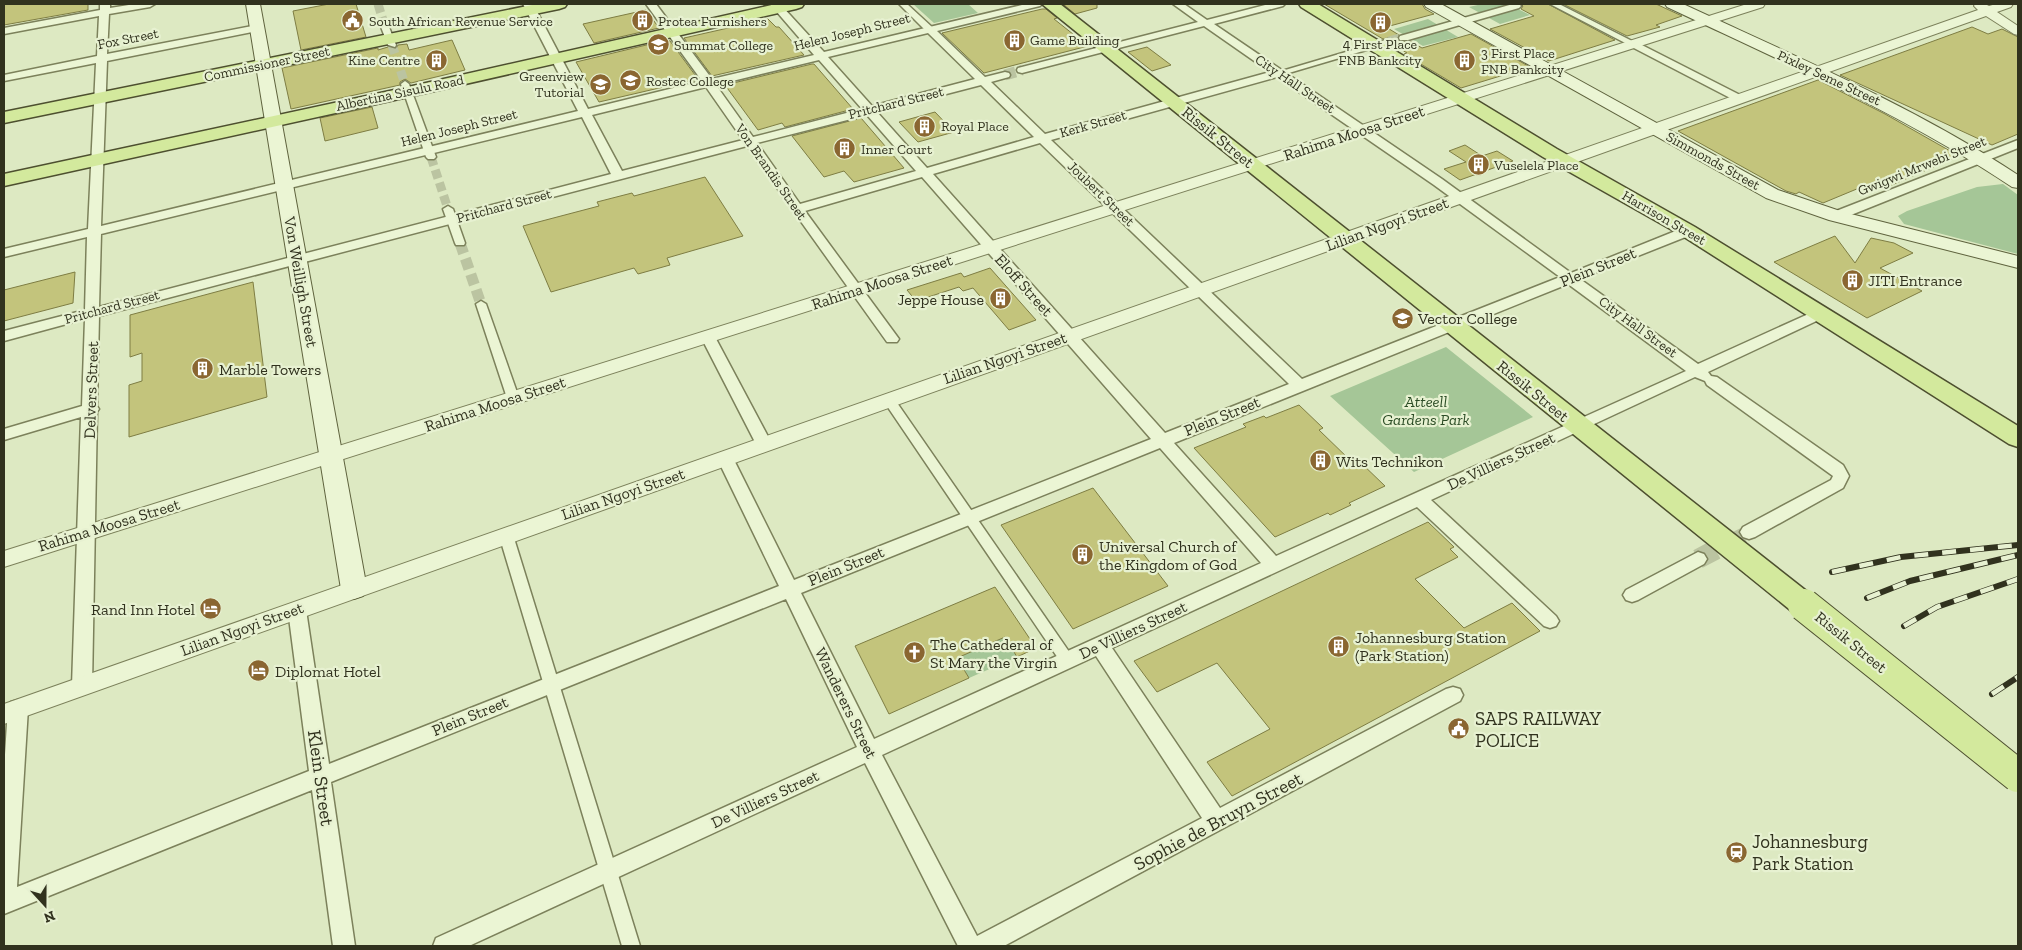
<svg xmlns="http://www.w3.org/2000/svg" width="2022" height="950" viewBox="0 0 2022 950" font-family="'Zilla Slab',serif">
  <style>
    .green { fill: #a5c697 }
    .building { fill: #c3c47c; stroke: #7e7d43 }
    .lines { fill: none; stroke-linecap: round; stroke-linejoin: round }
    .pedestrian-tunnel-far1 { stroke: #bbc4a1; stroke-width: 9; stroke-dasharray: 9 4.5; stroke-linecap: butt }
    .pedestrian-tunnel { stroke: #bbc4a1; stroke-width: 11; stroke-dasharray: 11 5.5; stroke-linecap: butt }
    .minor-tunnel-far2 { stroke: #bbc4a1; stroke-width: 11; stroke-dasharray: 11 5.5; stroke-linecap: butt }
    .minor-tunnel-far1 { stroke: #bbc4a1; stroke-width: 15; stroke-dasharray: 15 8; stroke-linecap: butt }
    .minor-tunnel { stroke: #bbc4a1; stroke-width: 20; stroke-dasharray: 20 10; stroke-linecap: butt }
    .pedestrian-casing { stroke: #7c815b; stroke-width: 3 }
    .minor-casing { stroke: #7c815b; stroke-width: 3 }
    .tertiary-casing { stroke: #7c815b; stroke-width: 2 }
    .secondary-casing { stroke: #5f633e; stroke-width: 2 }
    .primary-casing { stroke: #4d4f2f; stroke-width: 3 }
    .pedestrian { fill: #ebf5d4; fill-rule: evenodd }
    .minor { fill: #ebf5d4; fill-rule: evenodd }
    .tertiary { fill: #ebf5d4; fill-rule: evenodd }
    .secondary { fill: #ebf5d4; fill-rule: evenodd }
    .primary { fill: #d3e99d; fill-rule: evenodd }
    .rail-casing { stroke: #31321e; stroke-width: 6 }
    .rail { stroke: #e7f1d1; stroke-width: 4.5; stroke-dasharray: 14; stroke-linecap: butt }
    .primary-bridge-casing { stroke: #4d4f2f; stroke-width: 34; stroke-linecap: butt }
    .primary-bridge { stroke: #d3e99d; stroke-width: 32 }
    .labels { text-anchor: middle; dominant-baseline: central; stroke-width: 4.5; stroke-linejoin: round; paint-order: stroke }
    .far-poi-label { font-size: 14px; fill: #31321e; stroke: #e7f1d1; text-anchor: start }
    .far-street-label { font-size: 14px; fill: #31321e; stroke: #e7f1d1 }
    .street-label { font-size: 16px; fill: #31321e; stroke: #e7f1d1 }
    .poi-label { font-size: 16px; fill: #31321e; stroke: #e7f1d1; text-anchor: start }
    .park-label { font-size: 16px; font-style: italic; fill: #2c4d26; stroke: #e7f1d1 }
    .near-poi-label { font-size: 19px; fill: #31321e; stroke: #e7f1d1; text-anchor: start }
    .near-street-label { font-size: 19px; fill: #31321e; stroke: #e7f1d1 }
  </style>
  <rect width="100%" height="100%" fill="#dde9c2"/>
  <path class="green" d="M913 4H968L978 13 934 23Z
    M1482 4H1508L1530 15 1500 24 1469 7Z
    M1428 19 1458 37 1423 46 1394 29Z
    M2003 184 2018 195V254L1904 224 1898 216 1907 211 1977 187Z
    M1446 347 1533 417 1414 472 1330 396Z
    M1005 637 1017 657 969 678 957 658Z"/>
  <path class="building" d="M4 4H88V10L4 25Z
    M329 4H356L366 37 301 50 293 11Z
    M1069 4H1097V8L1075 14 1064 5Z
    M1324 4H1422L1425 9 1434 14 1386 27 1399 35 1397 39 1400 42 1410 41 1422 48 1471 34 1530 67 1461 88 1404 54 1407 53 1394 45 1395 40 1390 37 1383 39Z
    M1521 4H1548L1615 40 1549 61 1490 29 1534 16 1521 9 1523 6Z
    M1563 4H1656L1682 16 1656 25 1660 27 1627 36Z
    M1042 9H1046L1057 18 1054 19 1088 46 984 73 942 33Z
    M646 10 659 28 594 43 583 24Z
    M768 19 776 27H779L804 55 712 76 684 38Z
    M1972 27 1988 34 2002 29 2018 37V134L1992 145 1840 75Z
    M452 40 465 70 411 83 405 79 400 82V85L291 109 282 68 378 48V50L388 47 396 49 398 45 407 44 409 50Z
    M667 40 670 41 698 79 599 102 576 62Z
    M1147 47 1171 65 1152 71 1128 52Z
    M812 64H814L853 109 785 127 782 123 758 130 725 85Z
    M1818 80 1885 114 1959 156 1887 187 1876 181 1823 203 1799 192 1796 194 1786 191 1678 131Z
    M372 107 378 128 325 141 320 118Z
    M935 112 954 132 918 142 899 122Z
    M861 118 904 168 854 182 844 171 824 177 792 136Z
    M1465 145 1482 156 1497 151 1513 161 1460 180 1444 169 1466 162 1449 151Z
    M705 177 743 236 667 258 670 265 638 274 634 268 551 292 523 226 599 206 597 202 632 193 634 196Z
    M1835 236 1855 263 1871 238 1894 243 1913 253 1880 268 1922 291 1867 318 1774 262Z
    M990 268 1036 320 1009 330 973 288 963 291 959 287 916 301 907 290 961 273 964 277Z
    M75 272 73 303 4 321V290Z
    M253 282 267 397 129 437V385L142 381V353L130 357V315Z
    M1299 405 1323 428 1319 430 1352 462 1358 460 1385 486 1349 503 1351 505 1330 515 1328 513 1275 537 1194 448 1246 427 1243 424 1264 416 1266 418Z
    M1093 488 1168 586 1073 629 1001 525Z
    M1428 522 1454 547 1450 549 1458 557 1415 579 1464 628 1512 603 1540 631 1232 796 1207 762 1270 729 1217 663 1157 692 1134 661Z
    M995 587 1036 648 1017 657 1005 637 957 658 969 678 889 714 855 646Z"/>
  <g class="lines">
    <path class="pedestrian-tunnel-far1" d="M378 4 385 27
      M392 45 405 84
      M431 157 448 209"/>
    <path class="pedestrian-tunnel" d="M460 243 481 304"/>
    <path class="minor-tunnel-far2" d="M1389 42 1404 38
      M1005 75 1022 70"/>
    <path class="minor-tunnel-far1" d="M1730 542 1749 532"/>
    <path class="minor-tunnel" d="M1698 559 1732 541"/>
    <defs>
      <path id="pedestrian" d="M899 4H907L932 27V31H926Z
        M1550 4H1559L1638 44 1631 46Z
        M382 25 389 27 396 45 395 47 388 45 381 27Z
        M1373 44 1380 46 1282 75 1275 73Z
        M405 81 409 84 436 157 434 159H428L426 157 401 84Z
        M448 206 453 209 465 243 464 245H456L455 243 443 209Z
        M481 301 486 304 519 398 517 401 513 402 507 398 476 304Z
        M889 396 893 397 1072 656 1074 660 1072 664 1067 666 1062 664 885 403 883 400 885 397Z
        M506 530 511 531 513 535 640 946H622L499 535 501 531Z"/>
      <path id="minor" d="M100 4H110V8L135 4H155L150 7 109 14 107 54 257 25 262 28 257 31 107 61 101 226 578 111 523 4H533L588 109 702 81 646 4H656L712 79 814 55 770 4H780L824 52 1026 4H1042L1040 6 937 31 985 77 1005 72 1009 73 1010 75 1009 77 991 82 1045 134 1270 72 1204 26 1022 73 1018 72 1017 70 1018 68 1198 22 1173 4H1184L1207 20 1269 4H1285L1283 6 1214 24 1442 179 1571 273 1683 228H1693L1694 231 1693 234 1580 279 1698 364 1815 311H1825L1827 314 1825 317 1708 372 1711 376 1717 377 1843 465 1849 476 1843 488 1755 537 1749 539 1743 537 1740 532 1743 527 1831 480 1833 476 1707 385 1705 381 1695 377 1431 500 1556 616 1559 621 1556 626 1550 628 1544 626 1417 507 1112 648 1220 808 1446 689 1453 687 1460 689 1463 695 1460 701 1004 946H958L865 763 469 946H433L436 938 857 747 786 599 331 782 355 946H333L312 790 4 914V770L8 708 11 702 18 700 25 702 28 708 17 887 309 771 288 610 291 605 297 603 303 605 306 610 329 764 779 586 717 458 719 454 725 452 731 454 794 580 1151 439 922 177 805 211 899 339 897 342H887L747 146 99 316 97 406 99 409 97 412 92 686 89 692 82 694 75 692 72 686 81 417 4 440V429L82 406 85 319 4 341V331L85 310 87 237 4 257V249L88 229 96 63 4 81V75L97 56 99 16 4 34V28L100 10ZM928 33 975 79 872 106 828 57ZM819 60 862 109 753 137 716 85ZM1277 77 1434 185 1560 277 1302 379 1051 140ZM981 85 1034 137 927 168 877 112ZM706 87 743 140 622 171 592 115ZM867 115 916 171 800 204 757 143ZM582 117 611 174 99 307 101 234ZM1040 143 1289 384 1165 433 933 174ZM1568 284 1686 371 1276 556 1174 443ZM1160 448 1261 563 874 739 801 593ZM1096 656 1202 818 977 936 882 755Z
        M1513 4H1519L1521 6 1519 8 1408 40H1400L1399 38 1400 36Z
        M1389 39 1394 42 1393 44 1376 49 1371 46 1372 44Z
        M1634 41 1744 97 1746 99 1744 101H1736L1630 46 1629 44Z
        M2018 140V148L1841 219H1831L1830 216 1831 213Z
        M708 332 713 334 715 337 772 444 770 448 764 450 758 448 756 444 701 337 703 334Z
        M1698 552 1704 554 1707 559 1704 564 1638 600 1632 602 1626 600 1623 595 1626 590Z"/>
      <path id="tertiary" d="M1747 4H1765L1763 7 4 567V551Z
        M1975 4H1985L1989 6 1996 4H2013L2011 7 1997 12 2018 26V35L2014 34 1986 16 4 724V704L1978 10 1974 6Z"/>
      <path id="secondary" d="M246 4H260L367 589 363 596 354 599 345 596 341 589Z
        M1424 4H1441L1778 190 1843 212 2018 256V268L1829 220 1766 198 1426 7Z
        M1665 4H1683C1797 57 1913 106 2018 175V188L2012 187C1903 114 1785 63 1667 7Z"/>
      <path id="primary" d="M537 4H567L565 7 559 9 4 123V112Z
        M776 4H804L802 7 796 9 408 97 4 186V174L408 87Z
        M1042 4H1060L1814 597 1819 605 1814 613 1804 617 1794 613Z
        M1299 4H1318L1557 149 1695 227 2018 426V447L2009 444 1681 235 1543 157 1301 7Z"/>
    </defs>
    <use href="#pedestrian" class="pedestrian-casing"/>
    <use href="#minor" class="minor-casing"/>
    <use href="#tertiary" class="tertiary-casing"/>
    <use href="#secondary" class="secondary-casing"/>
    <use href="#primary" class="primary-casing"/>
    <use href="#pedestrian" class="pedestrian"/>
    <use href="#minor" class="minor"/>
    <use href="#tertiary" class="tertiary"/>
    <use href="#secondary" class="secondary"/>
    <use href="#primary" class="primary"/>
    <defs>
      <path id="rail" d="M1832 572 1901 557 2018 545
        M1867 598 1910 581 2018 555
        M1904 626 1937 607 2018 579
        M1992 694 2018 677"/>
    </defs>
    <use href="#rail" class="rail-casing"/>
    <use href="#rail" class="rail"/>
    <defs>
      <path id="primary-bridge" d="M1804 605 2018 776"/>
    </defs>
    <use href="#primary-bridge" class="primary-bridge-casing"/>
    <use href="#primary-bridge" class="primary-bridge"/>
  </g>
  <defs>
    <symbol id="civic-disc" viewBox="-11 -11 22 22"><circle r="9.5" fill="#8a6631" stroke="#e7f1d1"/><path d="M-.6-6.5H3V-4.5H.6V-3L4-1V1h2V6H-6V1h2V-1L-.6-3ZM-1.2 2.5V6h2.4V2.5Z" fill="#fff"/></symbol>
    <symbol id="building-disc" viewBox="-11 -11 22 22"><circle r="9.5" fill="#8a6631" stroke="#e7f1d1"/><path d="M-4-6H4V6H1V3H-1V6H-4ZM-2.5-4.3h1.7v1.8h-1.7ZM.8-4.3h1.7v1.8H.8ZM-2.5-1h1.7V.8h-1.7ZM.8-1h1.7V.8H.8Z" fill="#fff"/></symbol>
    <symbol id="university-disc" viewBox="-11 -11 22 22"><circle r="9.5" fill="#8a6631" stroke="#e7f1d1"/><path d="M0-5L7-2L0 1L-7-2ZM-4 1L0 2.5L4 1V4Q0 6-4 4Z" fill="#fff"/></symbol>
    <symbol id="school-disc" viewBox="-11 -11 22 22"><circle r="9.5" fill="#8a6631" stroke="#e7f1d1"/><path d="M0-5L7-2L0 1L-7-2ZM-4 1L0 2.5L4 1V4Q0 6-4 4Z" fill="#fff"/></symbol>
    <symbol id="hotel-disc" viewBox="-11 -11 22 22"><circle r="9.5" fill="#8a6631" stroke="#e7f1d1"/><path d="M-6-4.5h1.5V1H6V5H4.5V3h-9V5H-6ZM-4 0a1.8 1.8 0 1 1 3.6 0ZM.5 0V-2.5h3Q6-2.5 6 0Z" fill="#fff"/></symbol>
    <symbol id="church-disc" viewBox="-11 -11 22 22"><circle r="9.5" fill="#8a6631" stroke="#e7f1d1"/><path d="M-1.2-6h2.4v3.5h3.3v2.4h-3.3V6h-2.4V-.1h-3.3v-2.4h3.3Z" fill="#fff"/></symbol>
    <symbol id="station-disc" viewBox="-11 -11 22 22"><circle r="9.5" fill="#8a6631" stroke="#e7f1d1"/><path d="M-3-6H3Q5-6 5-4V2Q5 4 3 4L4.5 6H3L1.5 4h-3L-3 6H-4.5L-3 4Q-5 4-5 2V-4Q-5-6-3-6ZM-3.5-4v3h7v-3ZM-3.5 1v1.5H-2V1ZM2 1v1.5H3.5V1Z" fill="#fff"/></symbol>
  </defs>
  <g fill-rule="evenodd">
    <use href="#civic-disc" x="340" y="8" width="25" height="25"/>
    <use href="#building-disc" x="630" y="8" width="25" height="25"/>
    <use href="#building-disc" x="1368" y="10" width="25" height="25"/>
    <use href="#building-disc" x="1002" y="28" width="25" height="25"/>
    <use href="#university-disc" x="646" y="32" width="25" height="25"/>
    <use href="#building-disc" x="424" y="48" width="25" height="25"/>
    <use href="#building-disc" x="1452" y="48" width="25" height="25"/>
    <use href="#university-disc" x="618" y="68" width="25" height="25"/>
    <use href="#university-disc" x="588" y="72" width="25" height="25"/>
    <use href="#building-disc" x="912" y="114" width="25" height="25"/>
    <use href="#building-disc" x="832" y="136" width="25" height="25"/>
    <use href="#building-disc" x="1466" y="152" width="25" height="25"/>
    <use href="#building-disc" x="1840" y="268" width="25" height="25"/>
    <use href="#building-disc" x="988" y="286" width="25" height="25"/>
    <use href="#school-disc" x="1390" y="306" width="25" height="25"/>
    <use href="#building-disc" x="190" y="356" width="25" height="25"/>
    <use href="#building-disc" x="1308" y="448" width="25" height="25"/>
    <use href="#building-disc" x="1070" y="542" width="25" height="25"/>
    <use href="#hotel-disc" x="198" y="596" width="25" height="25"/>
    <use href="#building-disc" x="1326" y="634" width="25" height="25"/>
    <use href="#church-disc" x="902" y="640" width="25" height="25"/>
    <use href="#hotel-disc" x="246" y="658" width="25" height="25"/>
    <use href="#civic-disc" x="1446" y="716" width="25" height="25"/>
    <use href="#station-disc" x="1724" y="840" width="25" height="25"/>
  </g>
  <g class="labels">
    <g class="far-poi-label">
      <text x="369" y="21">South African Revenue Service</text>
      <text x="658" y="21">Protea Furnishers</text>
      <text x="1030" y="40">Game Building</text>
      <text x="1380" y="44" text-anchor="middle">4 First Place<tspan x="1380" dy="16">FNB Bankcity</tspan></text>
      <text x="674" y="45">Summat College</text>
      <text x="1481" y="53">3 First Place<tspan x="1481" dy="16">FNB Bankcity</tspan></text>
      <text x="420" y="60" text-anchor="end">Kine Centre</text>
      <text x="584" y="76" text-anchor="end">Greenview<tspan x="584" dy="16">Tutorial</tspan></text>
      <text x="646" y="81">Rostec College</text>
      <text x="941" y="126">Royal Place</text>
      <text x="861" y="149">Inner Court</text>
      <text x="1494" y="165">Vuselela Place</text>
    </g>
    <g class="far-street-label">
      <text transform="translate(852 32) rotate(-14)">Helen Joseph Street</text>
      <text transform="translate(128 39) rotate(-11)">Fox Street</text>
      <text transform="translate(267 64) rotate(-12)">Commissioner Street</text>
      <text transform="translate(1829 78) rotate(25)">Pixley Seme Street</text>
      <text transform="translate(1295 84) rotate(34)">City Hall Street</text>
      <text transform="translate(400 93) rotate(-12)">Albertina Sisulu Road</text>
      <text transform="translate(896 103) rotate(-14)">Pritchard Street</text>
      <text transform="translate(1093 124) rotate(-16)">Kerk Street</text>
      <text transform="translate(459 128) rotate(-14)">Helen Joseph Street</text>
      <text transform="translate(1713 161) rotate(29)">Simmonds Street</text>
      <text transform="translate(1922 166) rotate(-22)">Gwigwi Mrwebi Street</text>
      <text transform="translate(771 172) rotate(55)">Von Brandis Street</text>
      <text transform="translate(1101 194) rotate(44)">Joubert Street</text>
      <text transform="translate(504 206) rotate(-15)">Pritchard Street</text>
      <text transform="translate(1664 218) rotate(30)">Harrison Street</text>
      <text transform="translate(112 307) rotate(-15)">Pritchard Street</text>
      <text transform="translate(1638 327) rotate(36)">City Hall Street</text>
    </g>
    <g class="street-label">
      <text transform="translate(1354 133) rotate(-18)">Rahima Moosa Street</text>
      <text transform="translate(1218 137) rotate(39)">Rissik Street</text>
      <text transform="translate(1387 224) rotate(-20)">Lilian Ngoyi Street</text>
      <text transform="translate(1598 267) rotate(-22)">Plein Street</text>
      <text transform="translate(301 282) rotate(80)">Von Weilligh Street</text>
      <text transform="translate(882 282) rotate(-18)">Rahima Moosa Street</text>
      <text transform="translate(1024 285) rotate(48)">Eloff Street</text>
      <text transform="translate(1005 358) rotate(-19)">Lilian Ngoyi Street</text>
      <text transform="translate(91 390) rotate(-88)">Delvers Street</text>
      <text transform="translate(1533 391) rotate(39)">Rissik Street</text>
      <text transform="translate(495 404) rotate(-18)">Rahima Moosa Street</text>
      <text transform="translate(1222 416) rotate(-22)">Plein Street</text>
      <text transform="translate(1501 461) rotate(-25)">De Villiers Street</text>
      <text transform="translate(623 494) rotate(-19)">Lilian Ngoyi Street</text>
      <text transform="translate(109 525) rotate(-17)">Rahima Moosa Street</text>
      <text transform="translate(846 566) rotate(-22)">Plein Street</text>
      <text transform="translate(242 629) rotate(-20)">Lilian Ngoyi Street</text>
      <text transform="translate(1133 630) rotate(-25)">De Villiers Street</text>
      <text transform="translate(1851 642) rotate(39)">Rissik Street</text>
      <text transform="translate(846 703) rotate(64)">Wanderers Street</text>
      <text transform="translate(470 716) rotate(-22)">Plein Street</text>
      <text transform="translate(765 799) rotate(-25)">De Villiers Street</text>
    </g>
    <g class="poi-label">
      <text x="1868" y="280">JITI Entrance</text>
      <text x="984" y="299" text-anchor="end">Jeppe House</text>
      <text x="1418" y="318">Vector College</text>
      <text x="219" y="369">Marble Towers</text>
      <text x="1336" y="461">Wits Technikon</text>
      <text x="1099" y="546">Universal Church of<tspan x="1099" dy="18">the Kingdom of God</tspan></text>
      <text x="195" y="609" text-anchor="end">Rand Inn Hotel</text>
      <text x="1355" y="637">Johannesburg Station<tspan x="1355" dy="18">(Park Station)</tspan></text>
      <text x="930" y="644">The Cathederal of<tspan x="930" dy="18">St Mary the Virgin</tspan></text>
      <text x="275" y="671">Diplomat Hotel</text>
    </g>
    <g class="park-label">
      <text x="1426" y="401">Atteell<tspan x="1426" dy="18">Gardens Park</tspan></text>
    </g>
    <g class="near-poi-label">
      <text x="1475" y="718">SAPS RAILWAY<tspan x="1475" dy="22">POLICE</tspan></text>
      <text x="1752" y="841">Johannesburg<tspan x="1752" dy="22">Park Station</tspan></text>
    </g>
    <g class="near-street-label">
      <text transform="translate(321 778) rotate(82)">Klein Street</text>
      <text transform="translate(1218 821) rotate(-28)">Sophie de Bruyn Street</text>
    </g>
  </g>
  <rect width="2022" height="950" fill="none" stroke="#31321e" stroke-width="10"/>
  <g transform="translate(45 905) rotate(159)" stroke="#e7f1d1" stroke-width="4" paint-order="stroke">
  <path d="M0-4L9 19L0 12L-9 19Z" fill="#31321e"/>
  <text y="-8" font-size="14" font-weight="bold" text-anchor="middle" fill="#31321e">N</text>
  </g>
</svg>
